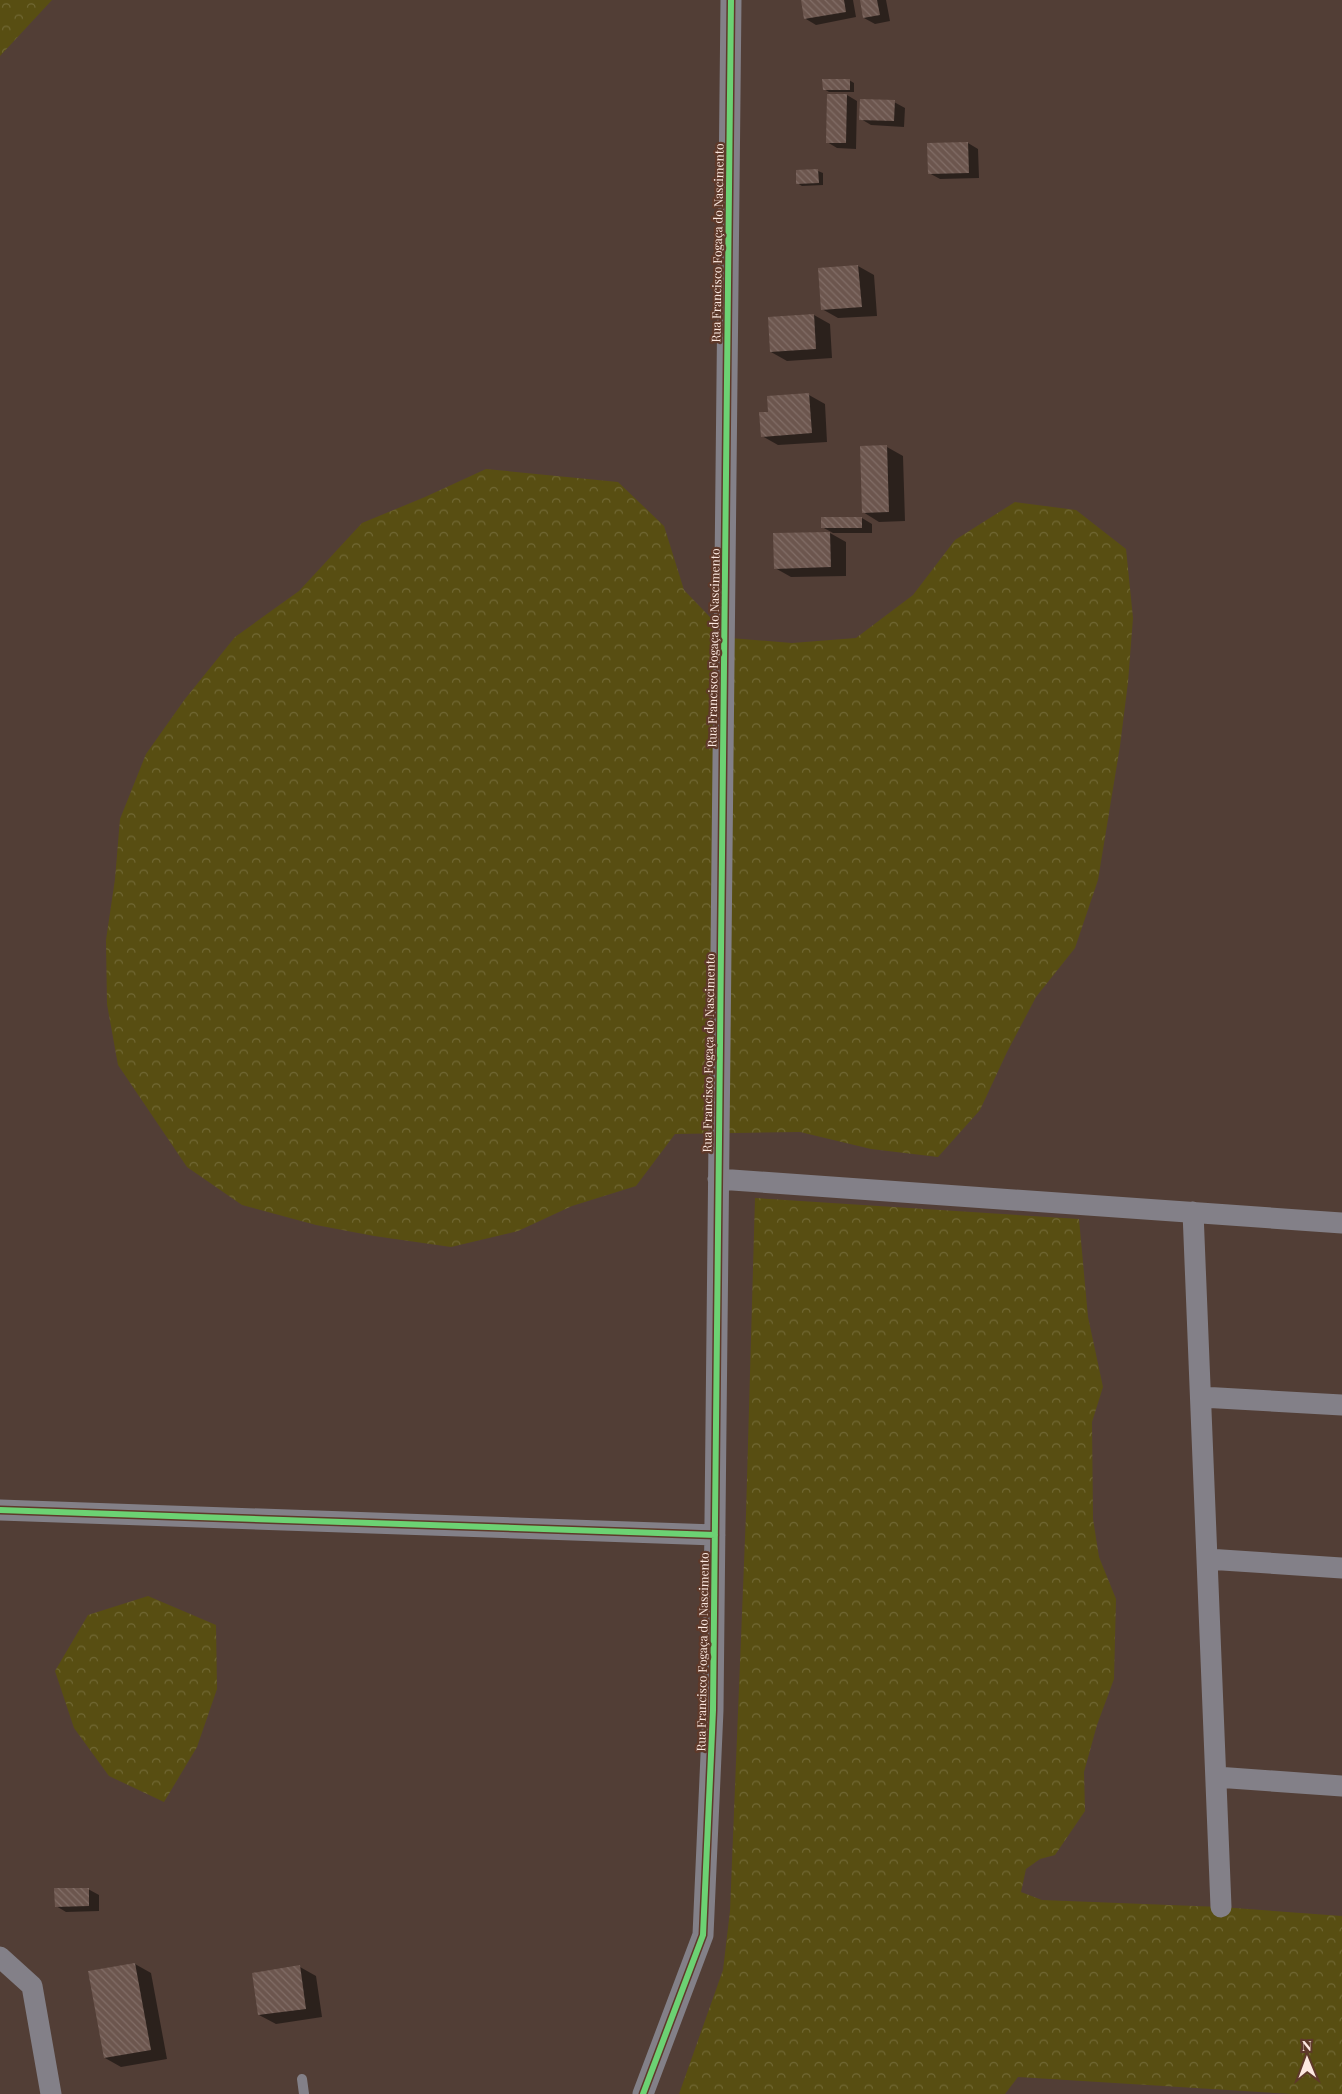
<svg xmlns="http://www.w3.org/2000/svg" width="1342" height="2094" font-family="'Playfair Display',serif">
	<defs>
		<pattern id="forest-crowns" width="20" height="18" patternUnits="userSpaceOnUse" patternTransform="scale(1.25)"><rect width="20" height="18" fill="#584e12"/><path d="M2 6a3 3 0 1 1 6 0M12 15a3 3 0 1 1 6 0" fill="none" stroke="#716834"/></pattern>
		<pattern id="building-back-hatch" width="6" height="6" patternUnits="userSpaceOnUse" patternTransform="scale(1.25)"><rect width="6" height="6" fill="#6c564e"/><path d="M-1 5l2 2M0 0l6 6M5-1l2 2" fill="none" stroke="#826e67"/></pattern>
	</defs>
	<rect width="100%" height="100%" fill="#523e36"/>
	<path fill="url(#forest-crowns)" d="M0 0H52L0 56Z
		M486 469 618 482 664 526 684 590 730 638 792 643 856 638 913 595 955 540 1015 502 1076 510 1126 549 1133 618 1128 682 1120 746 1098 880 1075 948 1036 997 1007 1052 980 1110 938 1157 871 1149 800 1132 675 1134 636 1186 572 1206 518 1231 451 1247 374 1236 316 1225 242 1205 187 1167 118 1065 107 1004 106 940 115 879 120 819 146 754 185 699 235 637 299 591 362 523 425 497Z
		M755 1198 1079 1219 1088 1317 1103 1387 1092 1422 1093 1519 1099 1557 1116 1599 1114 1679 1097 1725 1084 1772 1085 1811 1055 1855 1040 1859 1026 1869 1021 1892 1042 1900 1221 1907 1342 1916V2094H1292L1018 2077 1005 2094H679L723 1970 730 1911 746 1514Z
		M148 1596 216 1625 217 1689 197 1747 164 1802 109 1776 74 1728 55 1671 88 1615Z"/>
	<path fill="#0007" d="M802 0H853L856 17 816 25 806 19Z
		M861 0H886L890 21 875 24 864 18Z
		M849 80 854 83V92H829L824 89Z
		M847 95 857 101 856 149 837 148 827 142Z
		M894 102 905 108 904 127 871 125 861 119Z
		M968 143 978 149 979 178 940 179 929 173Z
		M818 171 823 173V185L802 186 797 183Z
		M858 266 874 275 877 316 838 318 822 309 819 269Z
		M814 315 830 324 832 358 787 361 771 352Z
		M809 395 825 404 827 442 778 445 762 436 769 413Z
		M887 447 903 456 905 521 879 522 863 512Z
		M862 518 872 524V533H833L822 527Z
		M830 533 846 542V576L791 577 775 568Z
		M88 1889 99 1895V1911L66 1912 56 1906Z
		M135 1964 151 1973 167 2059 121 2067 105 2058Z
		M300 1967 316 1976 322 2017 276 2024 259 2015Z"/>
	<path fill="url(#building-back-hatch)" d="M801 0H844L846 12 804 19Z
		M860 0H877L880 15 863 18Z
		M822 79H850V90H823Z
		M827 94H847L846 143H826Z
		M860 99 895 100 894 121 859 120Z
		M968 142 969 173 928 174 927 143Z
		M818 169 819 183 796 184V170Z
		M858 265 862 307 821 310 818 268Z
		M814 314 816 349 770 352 768 317Z
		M809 393 812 433 761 437 759 412H768L767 396Z
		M887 445 889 512 862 513 860 446Z
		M821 517H862V528H821Z
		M830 532 831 567 774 569 773 533Z
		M54 1888H89V1906L55 1907Z
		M135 1963 151 2050 104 2058 88 1971Z
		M300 1965 306 2009 258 2015 252 1973Z"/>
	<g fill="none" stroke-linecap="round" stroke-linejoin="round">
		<path stroke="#838088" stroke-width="10" d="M302 2079 304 2094"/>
		<path stroke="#838088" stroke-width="21" d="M718 1179 1342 1223
			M1193 1212 1221 1907
			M1201 1397 1342 1405
			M0 1510 715 1535
			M1207 1559 1342 1568
			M1216 1777 1342 1786
			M0 1957 32 1986 51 2094
			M643 2094 703 1935 713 1710 731 0"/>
		<defs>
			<path id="cycleway" d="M0 1510 715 1535
				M643 2094 703 1935 713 1710 731 0"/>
		</defs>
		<use href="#cycleway" stroke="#5e392a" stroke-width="9"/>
		<use href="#cycleway" stroke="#6cd273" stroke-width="6"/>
	</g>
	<g text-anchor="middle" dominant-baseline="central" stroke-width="4.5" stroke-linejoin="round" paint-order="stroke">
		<g font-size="12" fill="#fce8e0" stroke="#5e392a">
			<text transform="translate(717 243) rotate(-89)">Rua Francisco Fogaça do Nascimento</text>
			<text transform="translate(713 648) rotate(-89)">Rua Francisco Fogaça do Nascimento</text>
			<text transform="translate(708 1053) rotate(-89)">Rua Francisco Fogaça do Nascimento</text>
			<text transform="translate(702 1652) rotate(-89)">Rua Francisco Fogaça do Nascimento</text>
		</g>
	</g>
	<g transform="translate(1307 2059) rotate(359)" stroke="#5e392a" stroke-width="4" paint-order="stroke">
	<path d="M0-4L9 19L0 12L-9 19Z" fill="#fce8e0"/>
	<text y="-8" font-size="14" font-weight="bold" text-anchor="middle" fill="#fce8e0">N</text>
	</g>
</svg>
